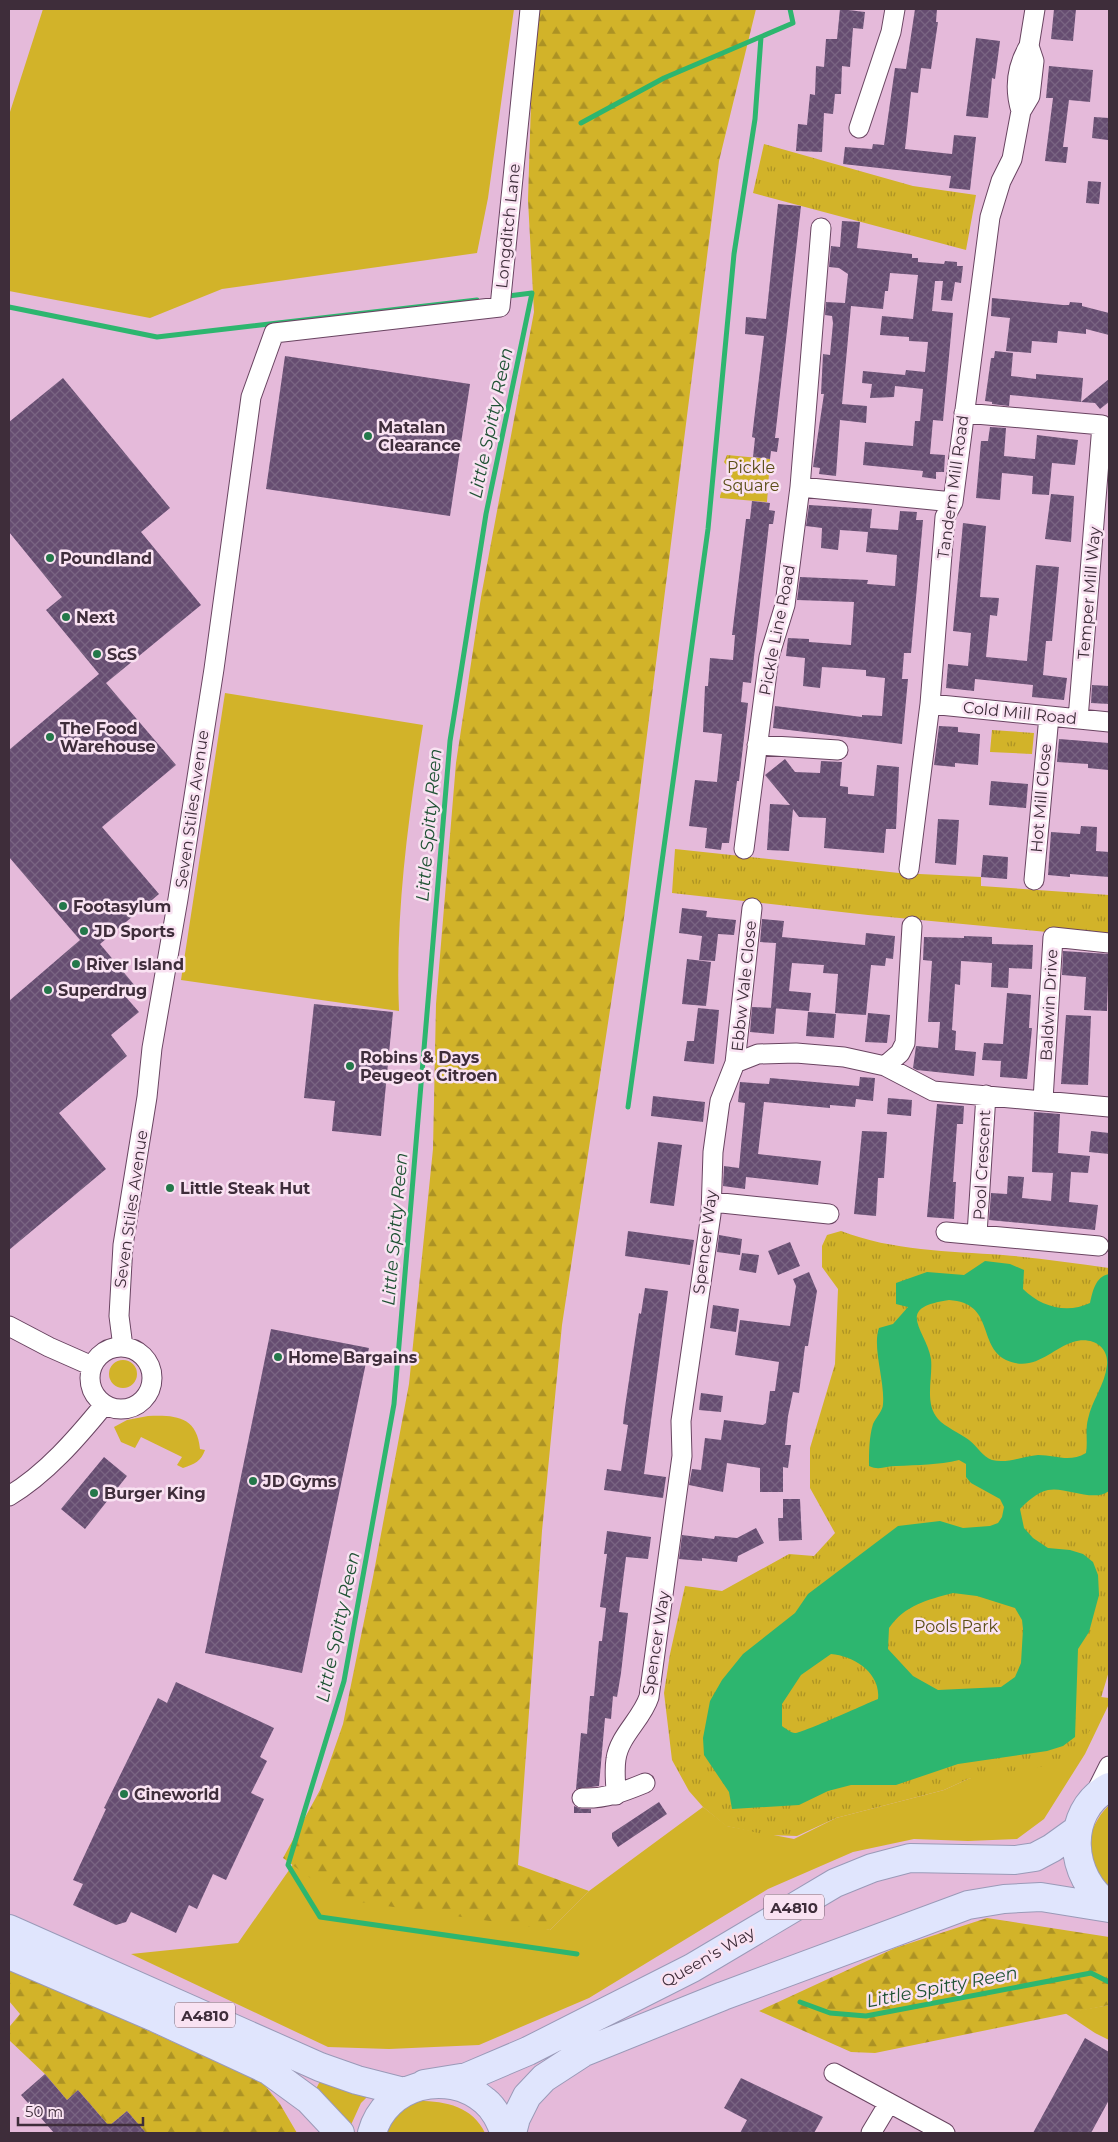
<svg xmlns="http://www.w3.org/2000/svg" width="1118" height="2142" font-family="Montserrat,sans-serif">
	<defs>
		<pattern id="forest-firs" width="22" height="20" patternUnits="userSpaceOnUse" patternTransform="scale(1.25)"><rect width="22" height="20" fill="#d2b329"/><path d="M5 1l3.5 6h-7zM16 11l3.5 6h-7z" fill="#ac9224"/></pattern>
		<pattern id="park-tufts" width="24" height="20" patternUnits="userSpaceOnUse" patternTransform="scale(1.25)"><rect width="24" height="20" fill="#d2b329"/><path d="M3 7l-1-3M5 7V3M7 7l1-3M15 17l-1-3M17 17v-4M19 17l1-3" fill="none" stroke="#ac9224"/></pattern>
		<pattern id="building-cross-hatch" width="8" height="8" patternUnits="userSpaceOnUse" patternTransform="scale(1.25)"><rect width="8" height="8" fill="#664d71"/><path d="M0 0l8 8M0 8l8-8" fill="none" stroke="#796482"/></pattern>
	</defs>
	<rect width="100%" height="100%" fill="#e5bada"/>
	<path fill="#d2b329" d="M43 9H514L488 198 477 253 222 289 150 318 9 291V115Z
		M225 693 423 725C408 820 395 915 399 1011L181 980Z
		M109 1374a14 14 0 1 1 28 0a14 14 0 1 1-28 0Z
		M148 1416C175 1415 197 1416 200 1449L205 1450C201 1461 195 1464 183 1468L177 1465 182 1457 141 1437 135 1448 121 1442 114 1427 127 1420Z
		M1101 1697 1109 1698V1704L1085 1754 1044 1819 1017 1839 968 1841 914 1839 853 1852 768 1889 589 1998 479 2045 389 2049 328 2047 131 1954 238 1943 294 1863 550 1930 589 1891 703 1807 727 1826 794 1839 836 1818 944 1790 968 1779 1076 1746Z
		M1109 1805V1888C1104 1882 1098 1876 1094 1870 1081 1848 1093 1821 1109 1805Z
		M1109 2005V2040L1095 2033 1065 2013Z
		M321 2079 367 2097 361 2103 350 2127 314 2093Z
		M419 2101C446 2101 473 2107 485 2133H381L407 2104Z"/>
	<path fill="url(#forest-firs)" d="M538 9H756L719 161 624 918 562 1325 542 1531 518 1865 589 1891 550 1930 339 1899 283 1858 320 1790 343 1724 373 1577 409 1384 433 1149 436 1004 456 763 481 597 534 312 528 200 532 70Z
		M987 1918 1109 1937V2005L875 2053 851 2052 759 2011 895 1948Z
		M9 1967 263 2083 280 2104 297 2133H146L127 2111 109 2126 78 2090 67 2100 45 2074 9 2040 10 2026 20 2014 9 2001Z"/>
	<path fill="url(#park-tufts)" d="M764 144 913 186 976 195 966 250 753 193Z
		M727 455 770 459 767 502 720 498C721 482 742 484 724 462Z
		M992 730 1034 733 1032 754 990 752Z
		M675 849 899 873 981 877V886L1109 895V938L868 915 672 893Z
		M841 1231C893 1251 948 1251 1003 1255 1039 1258 1074 1263 1109 1268V1671L1093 1725 1075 1755 1056 1764 968 1779 944 1790 836 1818 797 1836 768 1835 726 1826 703 1807 689 1791 672 1760 664 1693 670 1654 685 1586 722 1591 789 1554 814 1556 835 1533 810 1488V1448L835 1364 838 1289 822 1267V1246L827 1235Z"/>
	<path fill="#2db66f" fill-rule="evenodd" d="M985 1261 1010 1264 1024 1270 1023 1289C1041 1307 1067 1314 1090 1303 1093 1291 1095 1277 1109 1274V1491C1093 1503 1065 1486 1048 1490 1036 1493 1028 1501 1020 1509L1024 1528 1033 1538 1048 1548 1070 1550 1083 1554 1093 1562 1098 1575 1099 1595 1089 1632 1078 1649 1075 1737 1063 1746 1047 1751 958 1764 896 1785H851L828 1791 799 1805 732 1809 729 1792 704 1755 703 1738 710 1701 722 1680 743 1654 795 1613 808 1594 898 1526 940 1521 963 1528 990 1526 998 1523 1002 1517 1004 1507 1000 1499 971 1483 966 1477V1464L959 1460C938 1465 918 1465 896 1466 886 1466 879 1471 869 1466 869 1453 869 1437 873 1424 876 1417 883 1411 883 1404 885 1381 872 1347 879 1328L893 1324 908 1307 896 1304V1283L927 1272 964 1275ZM949 1300C995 1303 977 1345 1006 1360 1034 1373 1051 1349 1073 1342 1091 1336 1109 1346 1107 1365 1105 1385 1092 1400 1088 1419 1085 1430 1088 1442 1086 1453 1069 1463 1056 1455 1038 1455 1023 1456 1007 1464 992 1460 983 1457 977 1446 969 1440 960 1433 945 1427 938 1419 924 1403 933 1378 931 1359 926 1329 893 1308 949 1300ZM953 1593 977 1596 1015 1608 1022 1620 1023 1629 1021 1663 1015 1677 1001 1687 938 1690 913 1676 888 1649 889 1628C905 1605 927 1600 953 1593ZM831 1654C854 1656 881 1673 878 1699 868 1703 800 1734 795 1733 791 1733 785 1728 782 1726V1704L801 1675Z"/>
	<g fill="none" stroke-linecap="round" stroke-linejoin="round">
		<path stroke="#2db66f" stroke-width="5" d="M581 123 664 78 793 23 790 9
			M508 296 532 293 486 514 450 741 394 1404 344 1681 288 1865 320 1917 577 1954
			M9 307 157 337 477 300
			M628 1107 708 529 734 254 755 119 761 37
			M800 2002 830 2013 866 2016 1091 1973 1109 1982"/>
	</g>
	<path fill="url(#building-cross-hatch)" d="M840 9 865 12 863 29 853 28 850 67 842 66 841 94H835L833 114 824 113 822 152 796 151 798 124 807 125 810 94 815 95 816 66 824 67 826 39H837Z
		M915 9H937L936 22H938L931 69 921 68 918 93 911 92 905 149 952 154 954 135 976 137 970 190 949 188 951 176 843 164 845 147 872 149 873 144 884 145 895 68 906 69Z
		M1054 9H1076L1073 41 1051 39Z
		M976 38 1000 41 995 79 992 78 988 118 966 116Z
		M1049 66 1093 70 1090 102 1069 100 1063 147H1068L1066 163 1045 161 1053 98H1046Z
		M1094 117 1109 118 1108 140 1092 138Z
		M1088 181 1101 182 1099 204 1086 203Z
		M778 204 801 206 775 438H779L777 452 771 451 770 459 753 457 755 438 752 437 764 336 745 334 746 317 766 319Z
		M842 221 860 222 857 248 912 254V258H918V262L944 264 945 261 957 262V266H963L961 283 955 282 952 301 941 300 943 281H935L932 311 953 313 943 421 933 420 930 454 945 455 944 472H936V479L922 477 923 471 863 465 865 442 913 446 915 421H920L923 389 895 386 894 397 870 398 872 384 862 383 863 371 905 375 906 370 925 372 928 342 909 341V337L880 335 882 316 913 319 918 275 890 273 888 291H885L883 309 851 306 842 404 867 406 866 423 840 420 836 476 819 474 820 468 813 467 824 394H821L823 354 830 355 833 323 832 316 825 315 826 302 845 303 848 274 839 268 829 267 831 246 840 247Z
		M992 298 1063 305H1069L1070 302 1082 303V306L1109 313V335L1086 329V334L1058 331 1057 343 1032 341 1031 353 1006 351 1010 318 991 316Z
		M995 351 1013 353 1011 376 1036 379V374L1083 378 1081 402 1010 395 1009 406 992 404V402L985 401 991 358H994Z
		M285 356 470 384 450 516 266 489Z
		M63 378 170 508 141 532 201 605 106 683 176 765 102 827 159 894 100 944 136 987 125 996 139 1012 111 1035 127 1056 59 1113 106 1169 9 1250V1001L80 940 9 857V750L99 674 104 680 46 610 62 597 9 532V422Z
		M1109 379V402L1100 409 1095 403 1081 402Z
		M990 427 1006 428 1004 456 1035 459 1037 435 1078 440 1075 465 1052 463 1049 495 1032 494 1033 476 1002 473 1000 500 976 498 981 441H988Z
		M1051 494 1074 496 1071 542 1045 539Z
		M752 501 770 503 769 510 775 511 773 524H769L751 683 743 682 741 702 748 703 739 781H737L729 843H722L721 850 705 848 707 828 689 826 695 780 717 782 722 734 703 732 705 686H708L710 658 733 660 735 635H732L746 519H750Z
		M809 505 872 509 870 528 898 530 900 511 917 512 916 520H923L911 653H904L902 679H908L902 744 773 728 775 706 862 717V715L882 716 885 678 866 676V670L822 667 820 688 803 686 805 658 786 656 788 638 809 639V642L851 645 854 602 797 600 800 577 868 580 867 584 895 586 897 555 866 552 868 532 840 530 838 550 821 548 822 528 806 526Z
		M963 523 986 526 980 597 999 598 997 616 990 615 986 657 1027 661 1036 565 1059 567 1052 641H1046L1043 675 1067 678 1064 700 1032 697 1033 685 975 679 974 691 946 688 948 664 968 666 971 633 953 631Z
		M1092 685 1109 686V704L1091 703Z
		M939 726 958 727V732L980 734 978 765 955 763V767L934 765Z
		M1059 739 1109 743V770L1088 768V764L1057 762Z
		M785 759 795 772 820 773 821 761 842 762 840 786 848 787V794L874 796 877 765 899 767 896 829H886L884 853 824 848 826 818 799 817 793 809 789 851 767 850 770 804 790 805 765 775Z
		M991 781 1028 784 1026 808 989 805Z
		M938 819 959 820 956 865 935 863Z
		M1081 826 1097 827 1096 851 1109 852V877L1070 874V877L1048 875 1051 832 1080 834Z
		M983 855 1008 857 1007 879 981 877Z
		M682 908 707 911 706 917 736 920 734 935 718 934 715 961 699 960 702 936 679 933Z
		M762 919 784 921 782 937 865 945 866 933 895 936 893 959 886 958 885 966 871 965 866 1015 835 1013 838 974 823 973 824 965 792 963 789 991 811 993 809 1011 771 1008 776 943 760 942Z
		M964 936 992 937V944L1033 945 1032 969 1009 968 1008 988 991 987 992 963 961 961 960 985 955 984 952 1030 956 1031 955 1050 976 1052 974 1076 917 1070 913 1068 916 1046 938 1048 940 1022H928L932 961 923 960 924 937 964 938Z
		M1063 951 1109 954 1107 1011 1084 1010 1086 977 1062 975Z
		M687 959 711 962 706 1006 682 1004Z
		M1007 993 1031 995 1029 1028H1032L1027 1079 1000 1077 1001 1061 982 1060 984 1043 1003 1044Z
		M314 1004 393 1012 381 1136 332 1131 335 1101 304 1098Z
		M752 1007 776 1008 774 1034 750 1032Z
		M698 1008 719 1010 714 1064 684 1061 687 1041H694Z
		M808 1012 836 1014 834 1038 806 1036Z
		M868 1013 890 1015 887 1043 865 1042Z
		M1066 1015 1091 1016 1088 1085 1061 1084Z
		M860 1077 875 1078 873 1101 856 1099 855 1107 830 1105V1108L764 1102 758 1154 821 1161 818 1185 746 1177 745 1189 723 1186 724 1166 739 1168 745 1103 738 1102 740 1082 769 1084 770 1078 859 1086Z
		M653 1096 705 1102 703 1122 651 1116Z
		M888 1098 912 1100 911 1116 887 1114Z
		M937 1104 964 1106 963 1124H957L953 1182H956L954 1219 927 1217Z
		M1034 1112 1060 1114 1058 1153 1090 1156 1088 1173 1071 1172 1069 1202 1098 1205 1095 1230 989 1220 991 1193 1007 1194 1008 1176 1024 1177 1022 1198 1051 1201 1053 1173 1032 1172Z
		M862 1131 887 1132 884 1178H878L876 1216 854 1214Z
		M1091 1131 1109 1133V1154L1089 1152Z
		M658 1142 682 1145 674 1206 650 1203Z
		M628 1231 694 1240 690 1265 625 1256Z
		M719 1235 742 1239 740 1255 717 1252Z
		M790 1242 800 1266 778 1275 768 1251Z
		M742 1253 759 1255 756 1273 739 1270Z
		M809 1272 817 1291 808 1346H805L799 1393 793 1392 788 1416 785 1445H791L788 1468 783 1467V1492H760V1468L727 1463 723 1492 689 1485 692 1469 701 1470 705 1438 721 1440 724 1420 763 1425 766 1423 770 1391H775L779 1362 735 1355 740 1320 790 1326 796 1286 793 1279Z
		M645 1288 668 1291 644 1474 666 1477 663 1498 604 1490 607 1469 621 1471 628 1425 623 1424 625 1407 639 1313 641 1314Z
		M713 1305 739 1309 736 1332 710 1328Z
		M271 1329 369 1348 302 1673 205 1653Z
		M701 1393 723 1396 721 1412 699 1410Z
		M104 1457 127 1476 85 1529 61 1509Z
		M783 1499H800L802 1540 779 1541 778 1518H783Z
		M756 1528 764 1543 738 1556 737 1562 702 1558V1561L679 1559 682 1535 714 1539 715 1536 737 1538Z
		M607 1531 651 1537 648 1559 626 1557 619 1612 628 1613 621 1673 617 1697 613 1696 611 1719 605 1718 599 1786 576 1789 581 1733 587 1734 590 1696H594L599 1641H602L606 1608 600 1607 607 1554H604Z
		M176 1682 274 1728 260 1757 267 1761 251 1793 264 1799 226 1880 213 1874 197 1909 189 1905 176 1933 131 1912 126 1922 116 1925 73 1905 83 1884 73 1880 106 1809 104 1808 158 1698 167 1703Z
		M659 1802 667 1814 618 1847 612 1838V1833Z
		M574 1806 582 1809H591V1813H574Z
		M1085 2038 1109 2052V2100L1091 2133H1033Z
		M45 2074 67 2100 78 2090 109 2126 127 2111 146 2133H54L21 2095Z
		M741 2078 823 2117 814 2133H740L747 2120 724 2108Z"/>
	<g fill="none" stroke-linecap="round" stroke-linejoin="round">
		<defs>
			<path id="minor" d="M1029 46 1035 9
				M859 128 891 32 895 9
				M964 413 1102 425 1078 719
				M800 487 953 502
				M930 704 1109 722
				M757 745 838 750
				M744 849 769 657 785 605 800 487 821 228
				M909 869 930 704 945 517 953 502 990 217 1001 181 1012 159 1021 111 1030 96 1034 61 1029 46C1017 66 1014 88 1021 111
				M1034 880 1049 716
				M735 1063 752 908
				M885 1066 900 1053 905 1043 912 926
				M1043 1100 1053 937 1109 943
				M712 1202 829 1214
				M946 1232 1099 1246
				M977 1234 986 1095
				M9 1326 49 1347 92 1366
				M90 1378a31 31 0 1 1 62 0a31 31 0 1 1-62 0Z
				M123 1347 119 1316 123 1245 147 1097 152 1048 178 899 214 669 251 397 274 333 500 307 530 9
				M9 1496C46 1474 77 1438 104 1405
				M616 1795C616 1784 614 1771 616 1759 619 1736 642 1719 649 1697L682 1456 681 1421 711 1214 713 1152 720 1101 735 1063 758 1054 796 1053 844 1057 885 1066 933 1091 1109 1107
				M582 1798C606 1799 623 1792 645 1783
				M1093 1798 1109 1766
				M834 2073 945 2133
				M871 2133 889 2103"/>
			<path id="primary" d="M1109 1787C1063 1812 1069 1878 1109 1905
				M9 1929 320 2067 357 2080 404 2092
				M9 1955 156 2018 268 2070 309 2100 340 2133
				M424 2084 467 2077 528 2051 692 1968 835 1883 872 1868 910 1858 1015 1860 1035 1857 1052 1848 1077 1830
				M372 2133C385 2085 447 2068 485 2101 495 2109 500 2121 505 2133
				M512 2133 516 2118 527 2096 544 2078 584 2052 723 1996 968 1905 1004 1899 1041 1897 1109 1908"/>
		</defs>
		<use href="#minor" stroke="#694461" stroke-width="21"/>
		<use href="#primary" stroke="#9a9ab8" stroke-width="30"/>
		<use href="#minor" stroke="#fff" stroke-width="19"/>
		<use href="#primary" stroke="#e0e5fd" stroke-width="28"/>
	</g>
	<g fill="#24784a" stroke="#f9e2f2" stroke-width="2">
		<circle cx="368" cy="436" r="5"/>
		<circle cx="50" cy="558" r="5"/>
		<circle cx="66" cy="617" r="5"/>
		<circle cx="97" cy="654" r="5"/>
		<circle cx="50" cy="737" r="5"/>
		<circle cx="63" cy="906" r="5"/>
		<circle cx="84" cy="931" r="5"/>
		<circle cx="76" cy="964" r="5"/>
		<circle cx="48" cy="990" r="5"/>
		<circle cx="350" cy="1066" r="5"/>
		<circle cx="170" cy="1188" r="5"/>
		<circle cx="278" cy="1357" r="5"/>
		<circle cx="253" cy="1481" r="5"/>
		<circle cx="94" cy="1493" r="5"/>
		<circle cx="124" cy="1794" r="5"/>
	</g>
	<g text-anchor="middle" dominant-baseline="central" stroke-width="5" stroke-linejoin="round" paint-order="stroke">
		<g fill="#f9e2f2" stroke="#766371" stroke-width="1">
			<rect x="764" y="1894.5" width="60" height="25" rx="4"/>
			<rect x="175" y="2002.5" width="60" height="25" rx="4"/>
		</g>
		<g font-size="15" font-weight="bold" fill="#3e2d3a">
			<text x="794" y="1907">A4810</text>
			<text x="205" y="2015">A4810</text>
		</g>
		<g font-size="16" fill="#3e2d3a" stroke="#f9e2f2">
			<text transform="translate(508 226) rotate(-84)">Longditch Lane</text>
			<text transform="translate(953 487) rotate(-82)">Tandem Mill Road</text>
			<text transform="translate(1089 593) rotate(-85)">Temper Mill Way</text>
			<text transform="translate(777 630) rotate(-79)">Pickle Line Road</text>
			<text transform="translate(1020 713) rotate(6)">Cold Mill Road</text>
			<text transform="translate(1041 798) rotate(-85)">Hot Mill Close</text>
			<text transform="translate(192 809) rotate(-82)">Seven Stiles Avenue</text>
			<text transform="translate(744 986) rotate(-84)">Ebbw Vale Close</text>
			<text transform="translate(1049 1005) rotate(-87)">Baldwin Drive</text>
			<text transform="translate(982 1165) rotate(-87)">Pool Crescent</text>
			<text transform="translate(131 1209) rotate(-82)">Seven Stiles Avenue</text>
			<text transform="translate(705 1242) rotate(-83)">Spencer Way</text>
			<text transform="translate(656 1643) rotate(-81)">Spencer Way</text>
			<text transform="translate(708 1957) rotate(-30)">Queen's Way</text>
		</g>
		<g font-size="16" font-weight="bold" fill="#3e2d3a" stroke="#f9e2f2" text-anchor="start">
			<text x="378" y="427">Matalan<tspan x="378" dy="18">Clearance</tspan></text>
			<text x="60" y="558">Poundland</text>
			<text x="76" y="617">Next</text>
			<text x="107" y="654">ScS</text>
			<text x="60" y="728">The Food<tspan x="60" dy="18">Warehouse</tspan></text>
			<text x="73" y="906">Footasylum</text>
			<text x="94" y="931">JD Sports</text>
			<text x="86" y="964">River Island</text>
			<text x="58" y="990">Superdrug</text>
			<text x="360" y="1057">Robins &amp; Days<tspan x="360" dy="18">Peugeot Citroen</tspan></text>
			<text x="180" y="1188">Little Steak Hut</text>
			<text x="288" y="1357">Home Bargains</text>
			<text x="263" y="1481">JD Gyms</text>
			<text x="104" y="1493">Burger King</text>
			<text x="134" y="1794">Cineworld</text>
		</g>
		<g font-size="16" fill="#5a4d17" stroke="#f9e2f2">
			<text x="751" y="467">Pickle<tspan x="751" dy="18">Square</tspan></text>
			<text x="956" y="1626">Pools Park</text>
		</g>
		<g font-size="18" font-style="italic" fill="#1f5234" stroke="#f9e2f2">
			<text transform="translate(491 423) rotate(-78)">Little Spitty Reen</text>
			<text transform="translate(429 825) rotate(-85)">Little Spitty Reen</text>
			<text transform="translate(395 1229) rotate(-85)">Little Spitty Reen</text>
			<text transform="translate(338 1627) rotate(-78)">Little Spitty Reen</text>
			<text transform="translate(942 1987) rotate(-11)">Little Spitty Reen</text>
		</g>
	</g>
	<rect width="1118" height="2142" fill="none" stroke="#3e2d3a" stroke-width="20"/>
	<path d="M18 2117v8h125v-8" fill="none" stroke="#3e2d3a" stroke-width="2.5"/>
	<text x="25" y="2117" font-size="15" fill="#3e2d3a" stroke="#f9e2f2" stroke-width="4" paint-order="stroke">50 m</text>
</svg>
